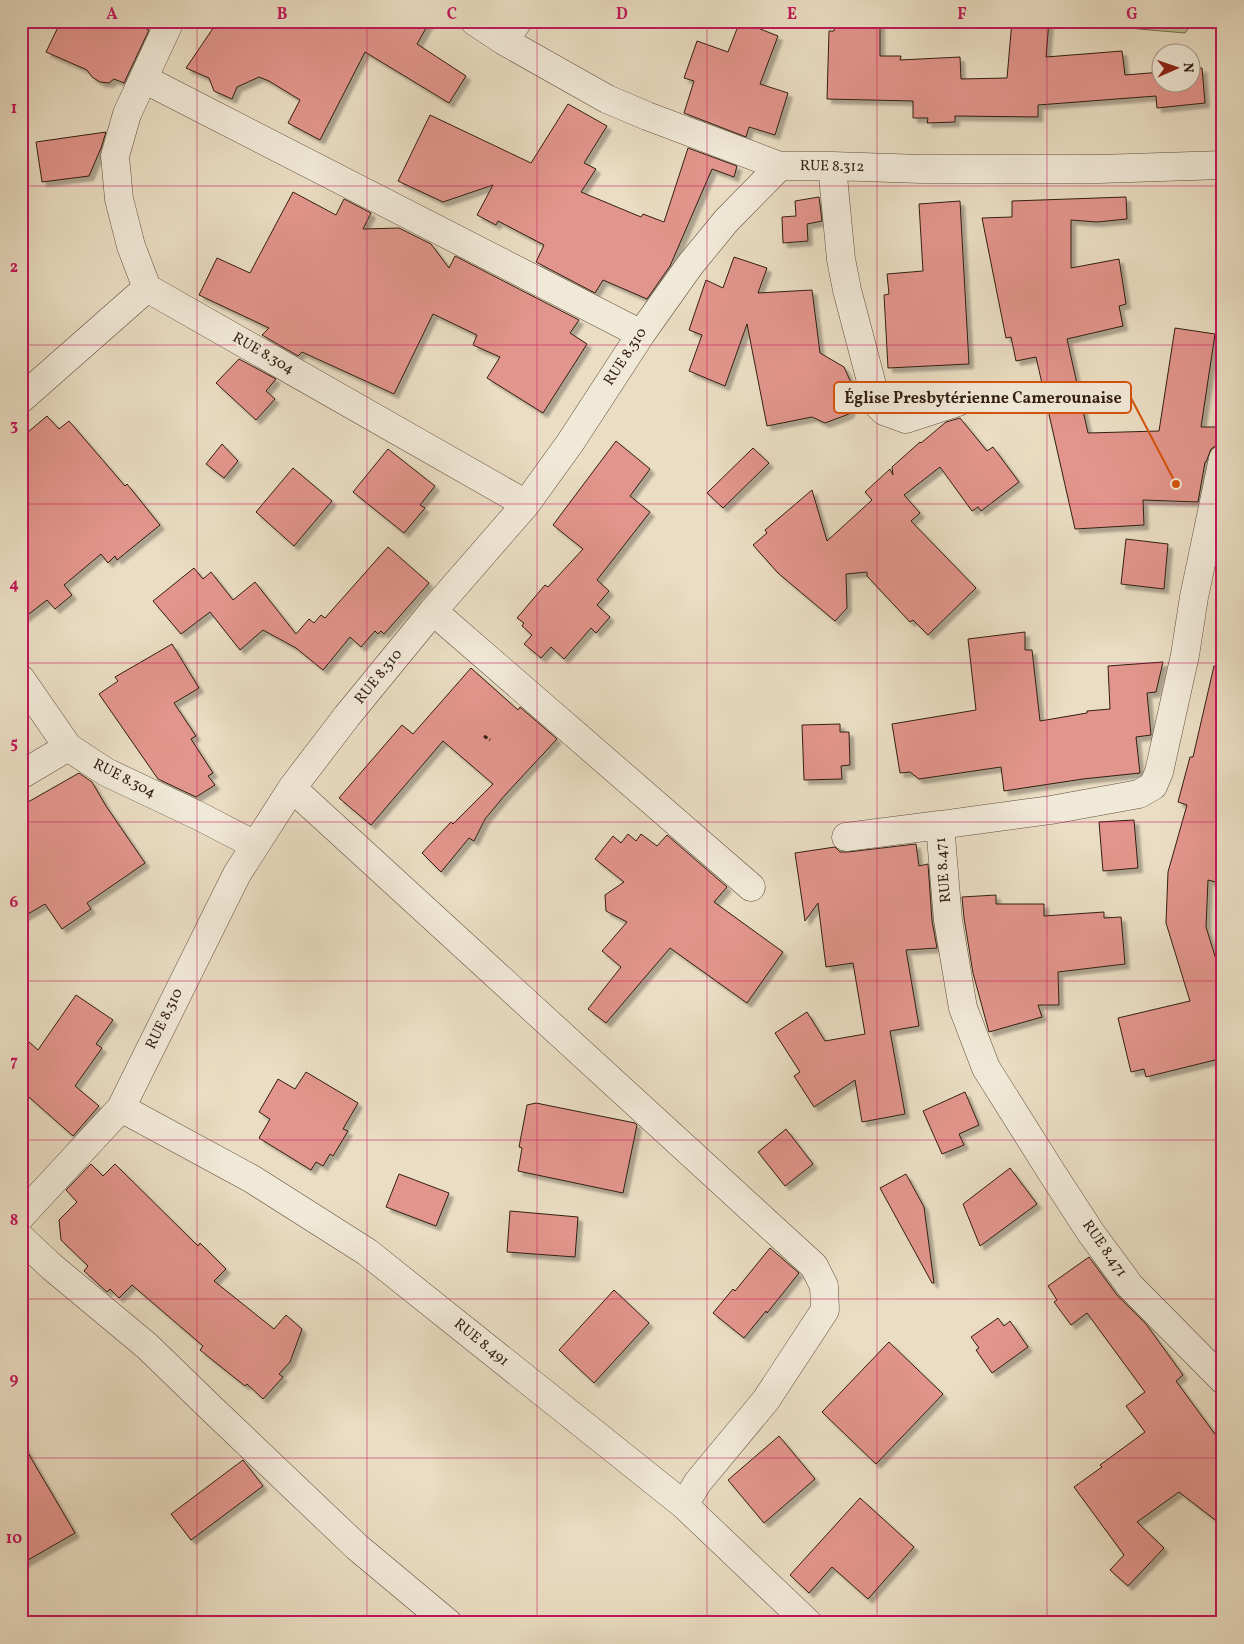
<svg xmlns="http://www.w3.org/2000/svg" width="1244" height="1644" font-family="Vollkorn,serif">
	<defs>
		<filter id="shadow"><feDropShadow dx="4.5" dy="4.5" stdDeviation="1" flood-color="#0004"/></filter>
	</defs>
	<rect width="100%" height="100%" fill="#eaddc3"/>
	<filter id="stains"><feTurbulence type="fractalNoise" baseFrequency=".004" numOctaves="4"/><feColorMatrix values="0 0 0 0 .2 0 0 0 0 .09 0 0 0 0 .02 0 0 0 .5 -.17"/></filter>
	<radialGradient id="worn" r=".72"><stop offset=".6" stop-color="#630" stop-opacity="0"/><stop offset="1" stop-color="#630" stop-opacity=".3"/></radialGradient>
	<path fill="#bac092" stroke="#766f52" d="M1111 21H1194L1185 33 1116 27Z"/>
	<path fill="#e2958c" stroke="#321e11" filter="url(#shadow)" d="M61 21H130L149 30 124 83 114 79 109 83 100 82 92 77 87 70 46 52Z
		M218 21H430L417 44 466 76 449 103 365 52 320 140 288 123 300 100 269 81 259 77 237 87 232 99 214 91 209 78 186 68Z
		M740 21 778 36 760 84 788 93 775 135 749 127 746 137 684 113 694 81 684 78 697 41 728 52Z
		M835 21H880V56H901L900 60 960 57 961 79 1007 78 1012 21H1049L1046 57 1122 51 1125 75 1162 72V82H1192V69L1202 68 1205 103 1157 108 1156 96 1038 105V117L955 116V122L927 123 928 118H913V101L827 99 829 31H834Z
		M568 104 607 126 584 163 596 169 581 192 641 217 643 214 664 222 688 148 737 166 734 177 712 169 670 266 647 299 603 280 595 293 536 262 544 245 498 221 496 225 477 215 493 185 443 202 398 181 430 115 531 163Z
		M106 132 101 148 89 176 42 182 36 142Z
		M293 192 336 215 344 199 371 213 363 229 399 228 431 244 449 268 455 256 579 320 570 333 587 344 543 413 487 378 500 357 473 345 477 335 433 314 394 394 302 352 298 356 262 335 269 328 199 295 217 258 250 273Z
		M819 197 822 221 807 224 808 241 783 243 782 217 796 216 795 201Z
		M1126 197 1127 219 1097 222 1071 220V268L1119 259 1126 304 1119 306 1123 326 1067 339 1088 433 1159 431 1175 328 1215 334 1201 427H1216L1217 445 1211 449 1206 462H1205L1198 502 1143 500 1144 525 1075 529 1036 357 1016 361 1011 337 1006 338 982 218 1012 217V201Z
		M960 201 969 364 888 368 884 295 889 294 887 274 923 271 919 204Z
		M734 257 767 268 758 293 812 290 820 353 844 367 856 394 849 414 825 423 812 417 767 426 747 324 725 386 689 371 702 335 689 330 706 280 723 288Z
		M239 359 276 379 266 391 275 399 256 420 216 383Z
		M47 416 59 429 69 421 125 486 127 484 160 525 117 560 115 556 108 563 101 554 64 585 72 595 55 609 47 600 21 620V438Z
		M960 418 987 451 993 447 1019 482 981 511 978 507 972 511 940 467 904 495 920 513 911 521 976 588 928 635 913 620 910 622 867 576V572L846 574 847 608 835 621 778 573 753 545 767 533 765 530 812 490 827 541 872 500 865 492 890 469 893 475 892 467 920 442 921 443 946 422Z
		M616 441 650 469 630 496 650 512 597 580 609 591 597 605 610 617 596 633 591 628 564 659 551 647 541 658 524 644 532 635 522 626 524 623 517 618 545 585 548 587 583 549 553 525Z
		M222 444 238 461 224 478 206 464Z
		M753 448 769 463 723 508 707 493Z
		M388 449 435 486 420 505 425 508 404 533 353 492Z
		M293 468 332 501 294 546 256 512Z
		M1126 539 1168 544 1164 589 1121 584Z
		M388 547 429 583 384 634 381 631 378 634 375 631 361 647 350 637 323 670 296 648 263 630 240 650 210 612 181 634 153 601 194 568 203 579 211 572 233 600 255 582 296 634 309 619 314 623 321 615 325 618Z
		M1025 632V650H1032L1040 721 1087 713V711L1110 709 1108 666 1163 662 1156 692 1147 693 1151 735 1136 737 1140 773 1083 779 1004 791 1001 767 919 779 910 772 900 773 892 724 976 710 968 639Z
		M172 644 199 688 174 703 196 736 191 739 213 773 208 776 215 785 196 797 158 779 99 694 118 681 115 677Z
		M1214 666 1223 667V884L1208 880 1206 927 1223 982V1058L1146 1077 1144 1069 1131 1072 1118 1018 1190 1001 1166 923 1168 872 1187 805 1178 802 1190 757H1193Z
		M471 668 518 710 520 707 557 739 505 795 485 819 474 841 469 838 441 872 422 853 451 822 453 824 493 784 443 741 371 825 339 798 402 725 413 734Z
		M840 724V732H849L850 765 841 766 842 779 804 780 802 725Z
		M79 773 92 782 106 806 145 863 87 903 91 909 62 929 45 904 21 918V806Z
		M1134 820 1138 868 1103 871 1099 822Z
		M628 834 636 841 641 834 657 846 667 835 727 887 714 902 783 952 747 1003 670 948 606 1023 588 1009 621 967 602 951 627 922 606 911 605 895 624 882 595 859 613 836 621 843Z
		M916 844 919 866 928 864 932 921 937 948 906 950 919 1026 890 1031 905 1114 862 1122 855 1080 814 1107 794 1076 800 1072 775 1033 807 1012 825 1041 865 1034 853 963 826 967 818 903 805 921 795 853 835 847 840 852H848Z
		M996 895V904H1044V916L1104 912V918L1121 917 1125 964 1058 972 1059 1005H1038L1042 1017 989 1032 973 973 964 918 962 897Z
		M76 995 113 1020 96 1044 102 1048 75 1086 99 1106 73 1136 21 1090V1035L38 1050Z
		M306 1072 358 1103 343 1129 348 1131 333 1156 330 1154 323 1166 316 1162 311 1170 259 1138 270 1119 259 1112 278 1079 295 1089Z
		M965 1092 979 1125 959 1134 964 1145 942 1154 923 1111Z
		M536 1103 635 1123 637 1125 623 1193 518 1171 522 1148 519 1147 527 1105Z
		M786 1129 813 1164 785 1186 758 1152Z
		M91 1164 103 1176 115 1164 198 1246 200 1243 226 1269 214 1281 274 1329 286 1315 302 1329 290 1362 279 1374 283 1377 263 1399 247 1384 245 1386 200 1350 203 1346 132 1285 119 1298 110 1289 107 1292 84 1271 88 1266 61 1240 59 1220 77 1202 66 1190Z
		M1010 1168 1037 1204 980 1246 963 1204Z
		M399 1174 449 1193 436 1226 386 1207Z
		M906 1174 924 1207 934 1283H932L880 1188Z
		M510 1211 578 1217 575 1257 507 1252Z
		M770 1248 799 1273 767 1313 766 1311 744 1338 713 1313 733 1289 735 1291Z
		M1089 1257 1117 1295 1146 1324 1183 1375 1176 1381 1223 1445V1526L1179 1492 1137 1522 1164 1548 1128 1586 1110 1570 1124 1555 1074 1487 1102 1467 1100 1465 1145 1432 1126 1406 1145 1392 1087 1313 1071 1325 1054 1302 1057 1300 1048 1286Z
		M614 1290 649 1323 594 1383 559 1350Z
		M998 1318 1004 1326 1010 1321 1028 1347 992 1373 976 1350 979 1348 971 1337Z
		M889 1342 943 1394 876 1464 822 1412Z
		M779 1436 815 1479 764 1523 728 1480Z
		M21 1441 75 1533 21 1564Z
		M243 1460 263 1486 191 1540 171 1514Z
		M860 1498 914 1547 868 1599 832 1567 809 1593 790 1575Z"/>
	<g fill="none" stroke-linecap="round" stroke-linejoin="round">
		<defs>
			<path id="minor" d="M474 21 504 41 607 99 647 116 780 166H832L922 169H1099L1223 165
				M504 41 518 21
				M144 79 641 334
				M832 166 841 259 847 290 877 404 884 411 906 419 958 402
				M147 288 131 246 119 199 115 156 127 114 170 21
				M21 399 147 288 526 504
				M1223 459 1194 597 1185 655 1159 772 1153 786 1139 794 1051 810 940 825 948 920 963 1008 986 1068 1052 1173 1091 1233 1130 1286 1223 1380
				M433 611 751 887
				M21 679 68 747 106 772 201 817 255 845
				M21 775 68 747
				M292 788 814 1266 824 1286 825 1310 766 1400 698 1482 684 1505
				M846 837 940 825
				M121 1108 252 1179 367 1252 684 1505 808 1623
				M21 1216 121 1108 237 874 292 788 347 716 433 611 526 504 570 443 641 334 690 265 726 221 780 166
				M21 1238 52 1267 147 1346 212 1409 357 1547 448 1623"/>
		</defs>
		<use href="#minor" stroke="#604e3e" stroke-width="29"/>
		<path stroke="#321e11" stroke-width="3" stroke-dasharray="4 2.5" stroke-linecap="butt" d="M484 736 490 740"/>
		<use href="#minor" stroke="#f1e9d8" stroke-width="28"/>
	</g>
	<path fill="none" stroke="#c2185b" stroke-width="1" stroke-opacity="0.55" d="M197 21V1623M367 21V1623M537 21V1623M707 21V1623M877 21V1623M1047 21V1623M21 186H1223M21 345H1223M21 504H1223M21 663H1223M21 822H1223M21 981H1223M21 1140H1223M21 1299H1223M21 1458H1223"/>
	<g text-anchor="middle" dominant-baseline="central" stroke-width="4.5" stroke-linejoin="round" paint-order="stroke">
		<g font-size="15" fill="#321e11" stroke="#f1e9d8">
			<text transform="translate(832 167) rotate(1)">RUE 8.312</text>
			<text transform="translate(263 354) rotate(30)">RUE 8.304</text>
			<text transform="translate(626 357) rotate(-57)">RUE 8.310</text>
			<text transform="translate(379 677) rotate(-51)">RUE 8.310</text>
			<text transform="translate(124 779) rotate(27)">RUE 8.304</text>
			<text transform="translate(944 870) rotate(-95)">RUE 8.471</text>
			<text transform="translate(165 1019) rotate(-64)">RUE 8.310</text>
			<text transform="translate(1104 1249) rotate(55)">RUE 8.471</text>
			<text transform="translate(481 1343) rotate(39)">RUE 8.491</text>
		</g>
	</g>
	<path fill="none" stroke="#d6530c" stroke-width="2" d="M1176 484L1131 398"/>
	<circle fill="#d6530c" stroke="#f1e9d8" stroke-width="2" cx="1176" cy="484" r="5"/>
	<rect fill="#f1e9d8" stroke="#d6530c" stroke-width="2" x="834" y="382" width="297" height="31" rx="5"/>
	<g font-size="16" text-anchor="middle" font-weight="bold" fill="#321e11">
		<text x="983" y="403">Église Presbytérienne Camerounaise</text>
	</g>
	<rect width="1244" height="1644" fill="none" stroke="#eaddc3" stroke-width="55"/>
	<g transform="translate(1176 68) rotate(88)"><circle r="24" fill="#f1e9d8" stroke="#a59888"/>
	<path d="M0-4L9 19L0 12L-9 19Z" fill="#8f2418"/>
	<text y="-8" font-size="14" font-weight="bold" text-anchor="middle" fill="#321e11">N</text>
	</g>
	<rect x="28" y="28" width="1188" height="1588" fill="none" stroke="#c2185b" stroke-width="2"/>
	<g font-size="16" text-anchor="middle" font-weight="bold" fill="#c2185b">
		<text x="112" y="19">A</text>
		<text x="282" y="19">B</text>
		<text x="452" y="19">C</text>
		<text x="622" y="19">D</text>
		<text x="792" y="19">E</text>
		<text x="962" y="19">F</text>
		<text x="1132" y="19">G</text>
		<text x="14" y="113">1</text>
		<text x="14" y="272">2</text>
		<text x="14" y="430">3</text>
		<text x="14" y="589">4</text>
		<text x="14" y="748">5</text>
		<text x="14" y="907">6</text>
		<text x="14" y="1066">7</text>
		<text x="14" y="1225">8</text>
		<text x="14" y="1384">9</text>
		<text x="14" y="1543">10</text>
	</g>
	<rect width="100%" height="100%" filter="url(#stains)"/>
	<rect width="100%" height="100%" fill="url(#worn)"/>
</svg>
